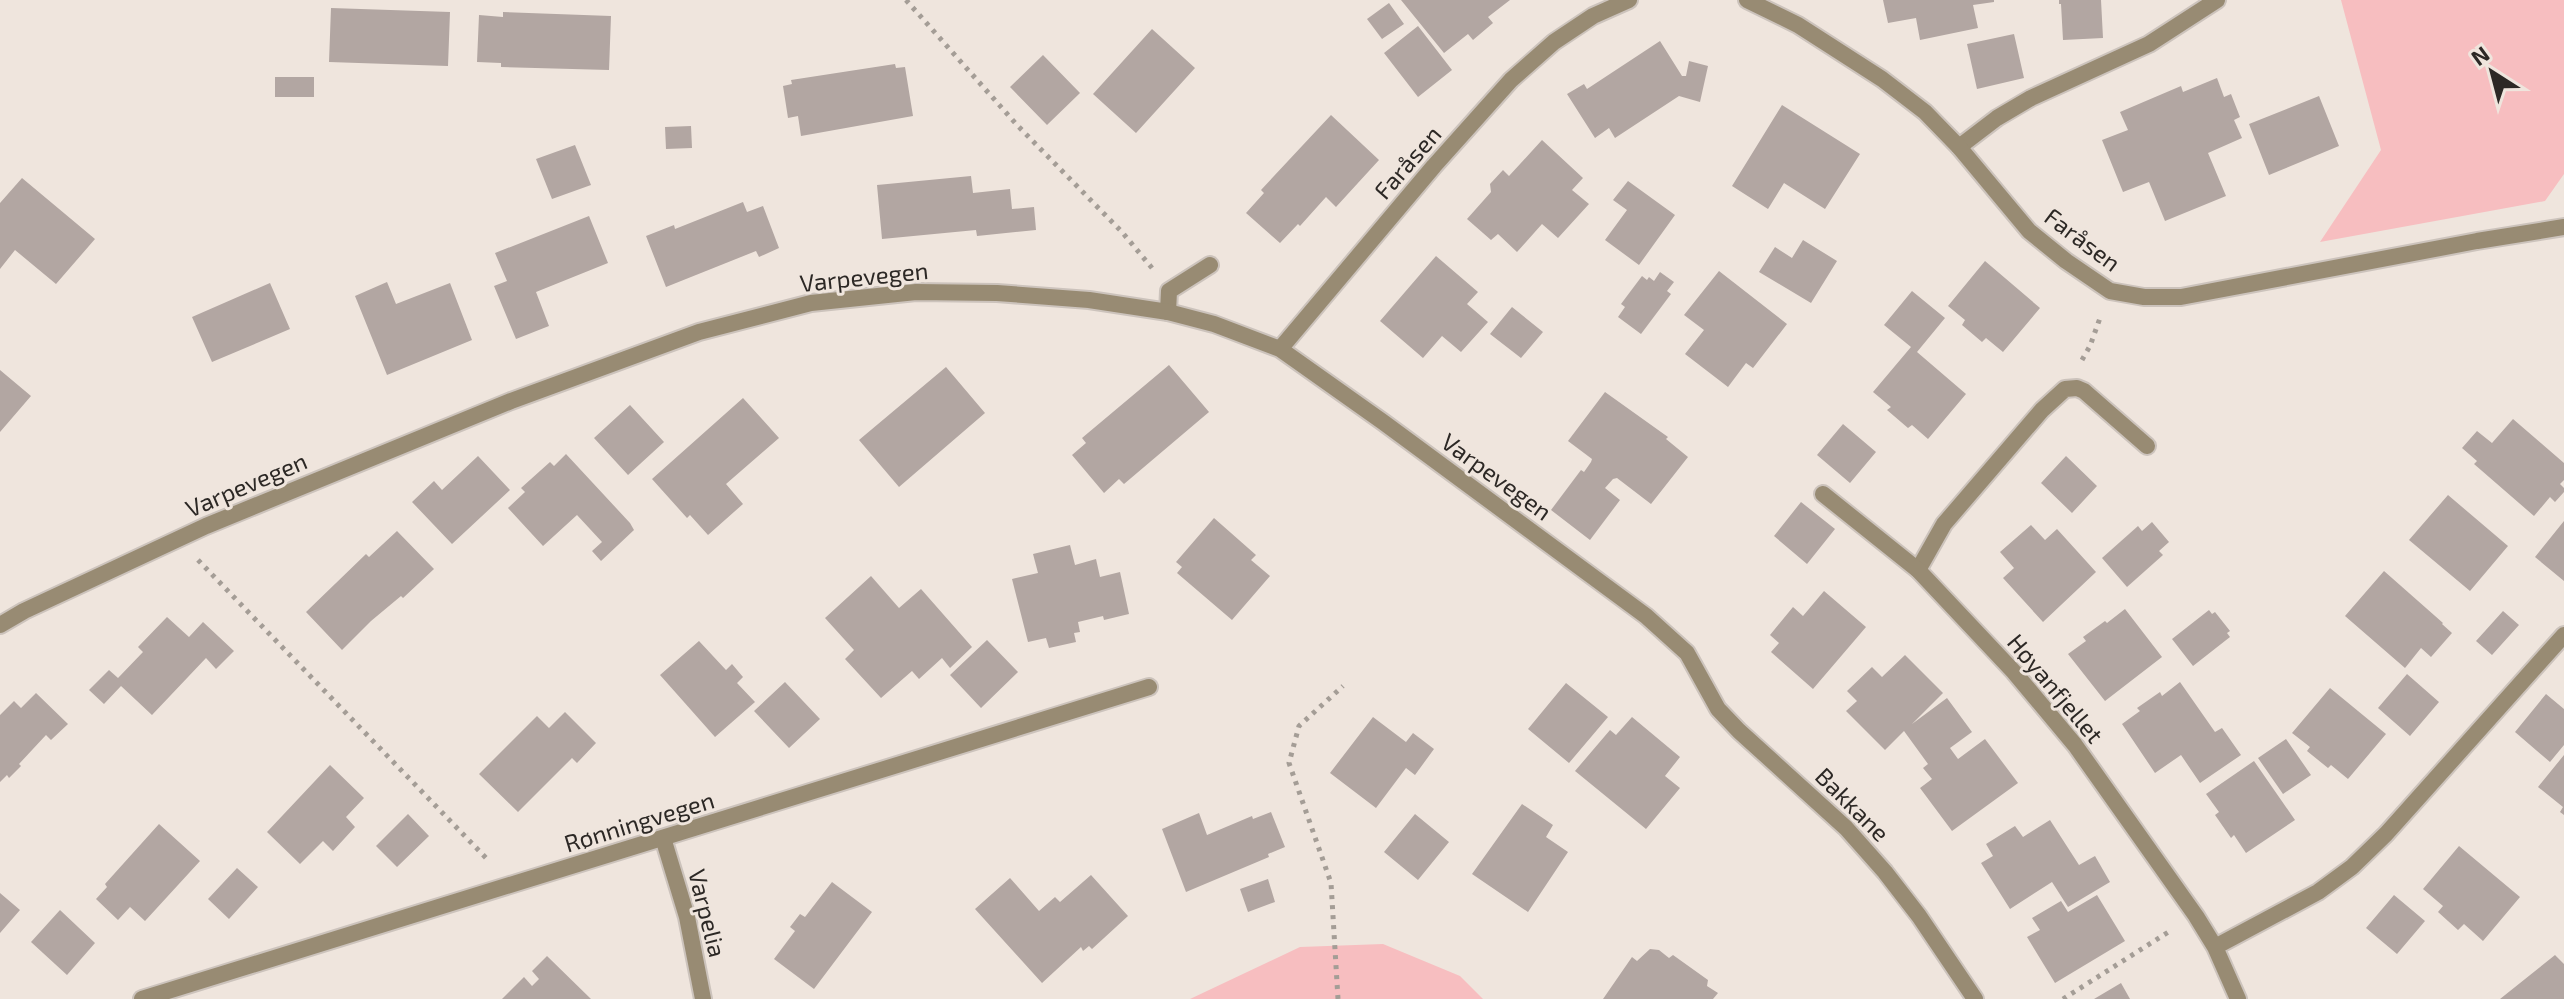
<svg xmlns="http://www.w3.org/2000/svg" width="2564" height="999" font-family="'Exo 2',sans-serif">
	<rect width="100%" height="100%" fill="#efe5dd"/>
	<path fill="#f7bec0" d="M2341 0H2564V174L2545 201 2320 242 2381 150Z
		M1383 944 1460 976 1483 999H1190L1300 947Z"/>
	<path fill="#b2a6a2" d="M1401 0H1510L1488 17 1493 23 1473 40 1468 34 1444 53Z
		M1883 0H1994V2L1973 5 1978 28 1920 40 1916 18 1888 23Z
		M2059 0H2101L2103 38 2063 40 2061 4H2059Z
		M1389 3 1404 24 1382 39 1367 19Z
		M331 8 450 12 448 66 329 62Z
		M503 12 611 16 609 70 501 67V63L477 62 479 15 503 17Z
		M1418 26 1452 70 1418 97 1384 53Z
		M1152 29 1195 68 1136 133 1093 94Z
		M2014 34 2024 78 1977 89 1967 44Z
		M1660 41 1682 76H1686L1689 61 1708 66 1700 102 1679 96 1615 138 1609 128 1595 138 1567 94 1584 84 1587 89Z
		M1043 55 1080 93 1047 125 1010 87Z
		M895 64 896 68 905 67 913 116 801 136 798 116 788 118 783 86 792 84 791 80Z
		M275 77H314V97H275Z
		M2217 78 2224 97 2231 94 2240 117 2234 120 2242 138 2208 153 2226 196 2165 221 2149 182 2123 192 2102 140 2128 130 2120 112 2181 86 2183 92Z
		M2319 96 2339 146 2269 175 2249 124Z
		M1782 105 1860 154 1825 209 1784 183 1768 209 1732 186Z
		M1331 115 1379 160 1336 207 1326 197 1300 226 1298 224 1280 243 1246 213 1264 193 1261 190Z
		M691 126 692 148 666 149 665 127Z
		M1542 140 1583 178 1572 190 1589 204 1558 238 1542 224 1517 252 1498 234 1491 240 1467 219 1491 192 1490 184 1503 170 1509 176Z
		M575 145 591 185 552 199 536 159Z
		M971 176 973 193 1010 189 1012 209 1034 207 1036 230 977 236 976 230 882 239 877 185Z
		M22 178 95 239 56 284 15 250 0 269V203Z
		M1628 181 1675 215 1639 265 1605 240 1627 210 1613 200Z
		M743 202 747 212 763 206 779 248 759 257 756 251 666 287 646 236 674 225 675 229Z
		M589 216 608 263 536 292 549 326 516 339 494 286 507 281 495 253Z
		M1803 240 1837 261 1811 303 1759 272 1775 247 1792 258Z
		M1436 256 1478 292 1467 304 1488 322 1461 352 1442 336 1423 358 1380 321Z
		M1985 261 2040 308 2003 352 1986 338 1982 342 1962 325 1965 320 1948 306Z
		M1719 271 1787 324 1753 368 1746 363 1728 387 1685 354 1704 330 1684 315Z
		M1660 272 1674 282 1667 291 1671 294 1641 334 1618 317 1625 307 1621 304 1642 276 1647 280 1649 277 1654 281Z
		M387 282 396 304 450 283 472 340 387 375 355 296Z
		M270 283 290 329 212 362 192 317Z
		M1912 291 1945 318 1917 352 1966 394 1928 439 1912 425 1908 428 1887 410 1891 407 1873 392 1911 347 1884 325Z
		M1512 307 1543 332 1521 358 1490 334Z
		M1169 365 1209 412 1124 484 1119 479 1104 493 1072 455 1086 443 1082 438Z
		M946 367 985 413 899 487 859 440Z
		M0 370 31 396 0 432Z
		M1605 392 1668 437 1666 439 1688 457 1651 504 1617 478 1613 479 1605 488 1620 500 1590 540 1551 510 1581 470 1584 472 1591 462 1592 459 1568 441Z
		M743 398 779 438 726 484 743 504 708 535 690 515 687 518 652 479Z
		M630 405 664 442 628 475 594 438Z
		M2513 419 2564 463V480L2560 484 2564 488V492L2555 502 2550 497 2534 516 2474 464 2477 461 2462 448 2477 431 2492 443Z
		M1843 424 1876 452 1850 483 1817 455Z
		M566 454 630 523 634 530 601 561 592 551 602 542 577 515 543 546 508 508 525 492 521 488 550 462 554 466Z
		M478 456 510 490 452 544 412 502 434 481 442 490Z
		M2066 456 2097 486 2072 513 2041 483Z
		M2448 495 2508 546 2470 591 2409 540Z
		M1801 502 1835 529 1807 564 1774 536Z
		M1214 518 1256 555 1251 560 1270 576 1232 620 1177 573 1182 567 1176 562Z
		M2564 521V581L2535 557Z
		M2152 522 2169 542 2159 551 2163 555 2127 587 2102 558 2138 526 2142 531Z
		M2031 525 2045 540 2057 529 2096 572 2043 622 2003 578 2014 568 2000 552Z
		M397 531 434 569 403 598 401 596 371 621 342 650 306 612 366 554 369 557Z
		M1070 545 1075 565 1096 559 1100 577 1120 572 1129 614 1104 620 1103 616 1078 622 1080 632 1074 633 1076 642 1049 648 1046 638 1028 642 1012 579 1038 573 1033 554Z
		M2384 571 2443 623 2442 624 2452 633 2431 657 2421 648 2405 668 2345 616Z
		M871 576 899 608 921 589 972 647 950 668 942 658 919 679 912 671 881 698 845 659 854 650 825 618Z
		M1824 591 1866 627 1813 689 1771 652 1779 643 1770 635 1793 607 1803 616Z
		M2125 609 2162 657 2105 701 2068 654 2086 641 2083 637 2105 621 2107 623Z
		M2209 610 2212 614 2215 612 2230 631 2227 633 2230 637 2193 666 2172 639Z
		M2503 611 2519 625 2492 655 2476 641Z
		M167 617 189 637 203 622 234 651 216 669 206 658 152 715 121 686 104 704 89 690 109 670 118 678 143 652 138 647Z
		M987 640 1018 672 981 708 950 675Z
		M699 641 726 670 732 664 743 677 737 683 755 702 715 737 660 675Z
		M1905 655 1943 693 1912 724 1947 698 1972 732 1950 748 1958 759 1985 739 2018 783 1952 831 1920 788 1932 779 1923 768 1928 764 1904 731 1885 750 1846 711 1857 701 1847 691 1872 667 1882 677Z
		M2407 674 2439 702 2410 736 2378 708Z
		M785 682 820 719 789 748 754 711Z
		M2180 682 2215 732 2222 728 2241 755 2200 783 2181 755 2155 773 2122 724 2140 711 2137 708 2160 692 2162 696Z
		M1566 683 1608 717 1569 763 1528 729Z
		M2330 688 2386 734 2348 779 2331 765 2328 768 2307 751 2310 747 2292 733Z
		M36 693 68 724 51 740 46 735 19 764 21 766 9 778 7 775 0 782V715L14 701 21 708Z
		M2546 694 2564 709V745L2550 762 2515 732Z
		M565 712 596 743 577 763 572 758 518 812 479 774 537 716 549 728Z
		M1373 717 1406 742 1413 733 1434 749 1415 775 1406 768 1376 808 1330 773Z
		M1632 717 1680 757 1665 776 1680 788 1646 829 1575 771 1610 730 1616 735Z
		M2286 739 2311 775 2283 794 2258 758Z
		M2564 755V815L2560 812 2563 807 2538 787Z
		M2254 761 2295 820 2246 853 2234 835 2231 838 2215 815 2219 812 2206 794Z
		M330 765 364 798 346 817 355 827 333 851 323 841 300 864 267 832Z
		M1522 804 1553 825 1546 837 1568 852 1528 912 1472 874Z
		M1271 812 1285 847 1268 854 1269 857 1186 892 1162 829 1199 813 1207 835 1252 816 1253 819Z
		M408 814 429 836 397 867 376 846Z
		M1415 814 1449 842 1418 880 1384 852Z
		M2050 820 2079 865 2095 856 2110 882 2068 907 2052 882 2010 909 1981 863 1993 856 1986 844 2015 826 2023 837Z
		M159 824 200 861 145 921 130 907 118 920 96 899 107 887 105 884Z
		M2459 846 2520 897 2483 941 2464 924 2458 930 2438 912 2443 906 2423 889Z
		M237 868 258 887 229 919 208 899Z
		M1091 875 1128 916 1092 949 1089 946 1083 951 1081 947 1042 983 975 909 1010 878 1039 911 1055 897 1060 902Z
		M1268 879 1275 902 1248 912 1240 889Z
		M832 882 872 912 814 989 774 959 795 931 790 927 800 914 805 917Z
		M0 893 20 910 0 933Z
		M2097 895 2125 941 2055 983 2027 937 2040 930 2032 918 2061 901 2068 912Z
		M2394 895 2425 921 2397 954 2366 928Z
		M60 910 95 943 67 975 31 942Z
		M1650 949 1659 950 1669 958 1673 955 1708 980 1707 986 1718 993 1713 999H1603L1632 957 1637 961Z
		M2555 955 2564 964V999H2500Z
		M547 956 591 999H502L524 977 532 986 539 979 532 971Z
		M2121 983 2130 999H2094Z"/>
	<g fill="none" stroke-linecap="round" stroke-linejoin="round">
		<defs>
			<path id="lane" d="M1959 147 1997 118 2031 98 2149 44 2217 0
				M1168 312 1169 291 1210 265
				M1918 570 1944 524 2042 410 2065 389 2077 388 2084 391 2147 446"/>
			<path id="street" d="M1747 0 1798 25 1882 79 1925 112 1959 147 2029 231 2066 261 2110 291 2144 297H2181L2477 241 2564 227
				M1280 349 1434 166 1511 80 1554 42 1593 16 1629 0
				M1823 494 1918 570 2014 672 2075 745 2196 916 2215 947 2238 999
				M0 625 24 611 206 526 511 401 699 332 811 303 916 292 997 293 1089 300 1168 312 1214 324 1280 349 1383 422 1646 616 1687 653 1718 709 1739 731 1846 828 1885 872 1919 916 1975 999
				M663 838 687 917 703 999
				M2215 947 2318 892 2352 867 2386 834 2564 635
				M142 999 1149 687"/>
		</defs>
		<use href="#lane" stroke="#ccc3bc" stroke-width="20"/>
		<use href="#street" stroke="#ccc3bc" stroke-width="20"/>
		<path stroke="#a49d96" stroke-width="5" stroke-dasharray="4 6" stroke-linecap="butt" d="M906 0 1017 125 1122 232 1152 268
			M2082 360 2090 346 2100 318
			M198 560 488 860
			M1338 999 1331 883 1289 763 1299 726 1343 686
			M2063 999 2170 931"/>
		<use href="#lane" stroke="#988b73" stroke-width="16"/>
		<use href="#street" stroke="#988b73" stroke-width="16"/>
	</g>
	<g text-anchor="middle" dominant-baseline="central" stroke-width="6" stroke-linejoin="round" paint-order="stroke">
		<g font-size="24" fill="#2c2825" stroke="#efe5dd">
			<text transform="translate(1407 162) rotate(-49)">Faråsen</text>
			<text transform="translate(2083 239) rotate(37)">Faråsen</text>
			<text transform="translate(864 276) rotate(-6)">Varpevegen</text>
			<text transform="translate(1497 476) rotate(36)">Varpevegen</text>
			<text transform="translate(246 484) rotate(-23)">Varpevegen</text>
			<text transform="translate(2056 688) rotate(50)">Høyanfjellet</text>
			<text transform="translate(1853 804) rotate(45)">Bakkane</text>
			<text transform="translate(639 821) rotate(-17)">Rønningvegen</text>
			<text transform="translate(708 913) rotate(76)">Varpelia</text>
		</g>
	</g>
	<g transform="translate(2492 72) rotate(324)" stroke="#efe5dd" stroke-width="6" paint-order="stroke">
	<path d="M0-6L14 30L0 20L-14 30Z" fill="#2c2825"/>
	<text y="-12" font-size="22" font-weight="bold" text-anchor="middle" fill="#2c2825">N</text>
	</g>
</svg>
